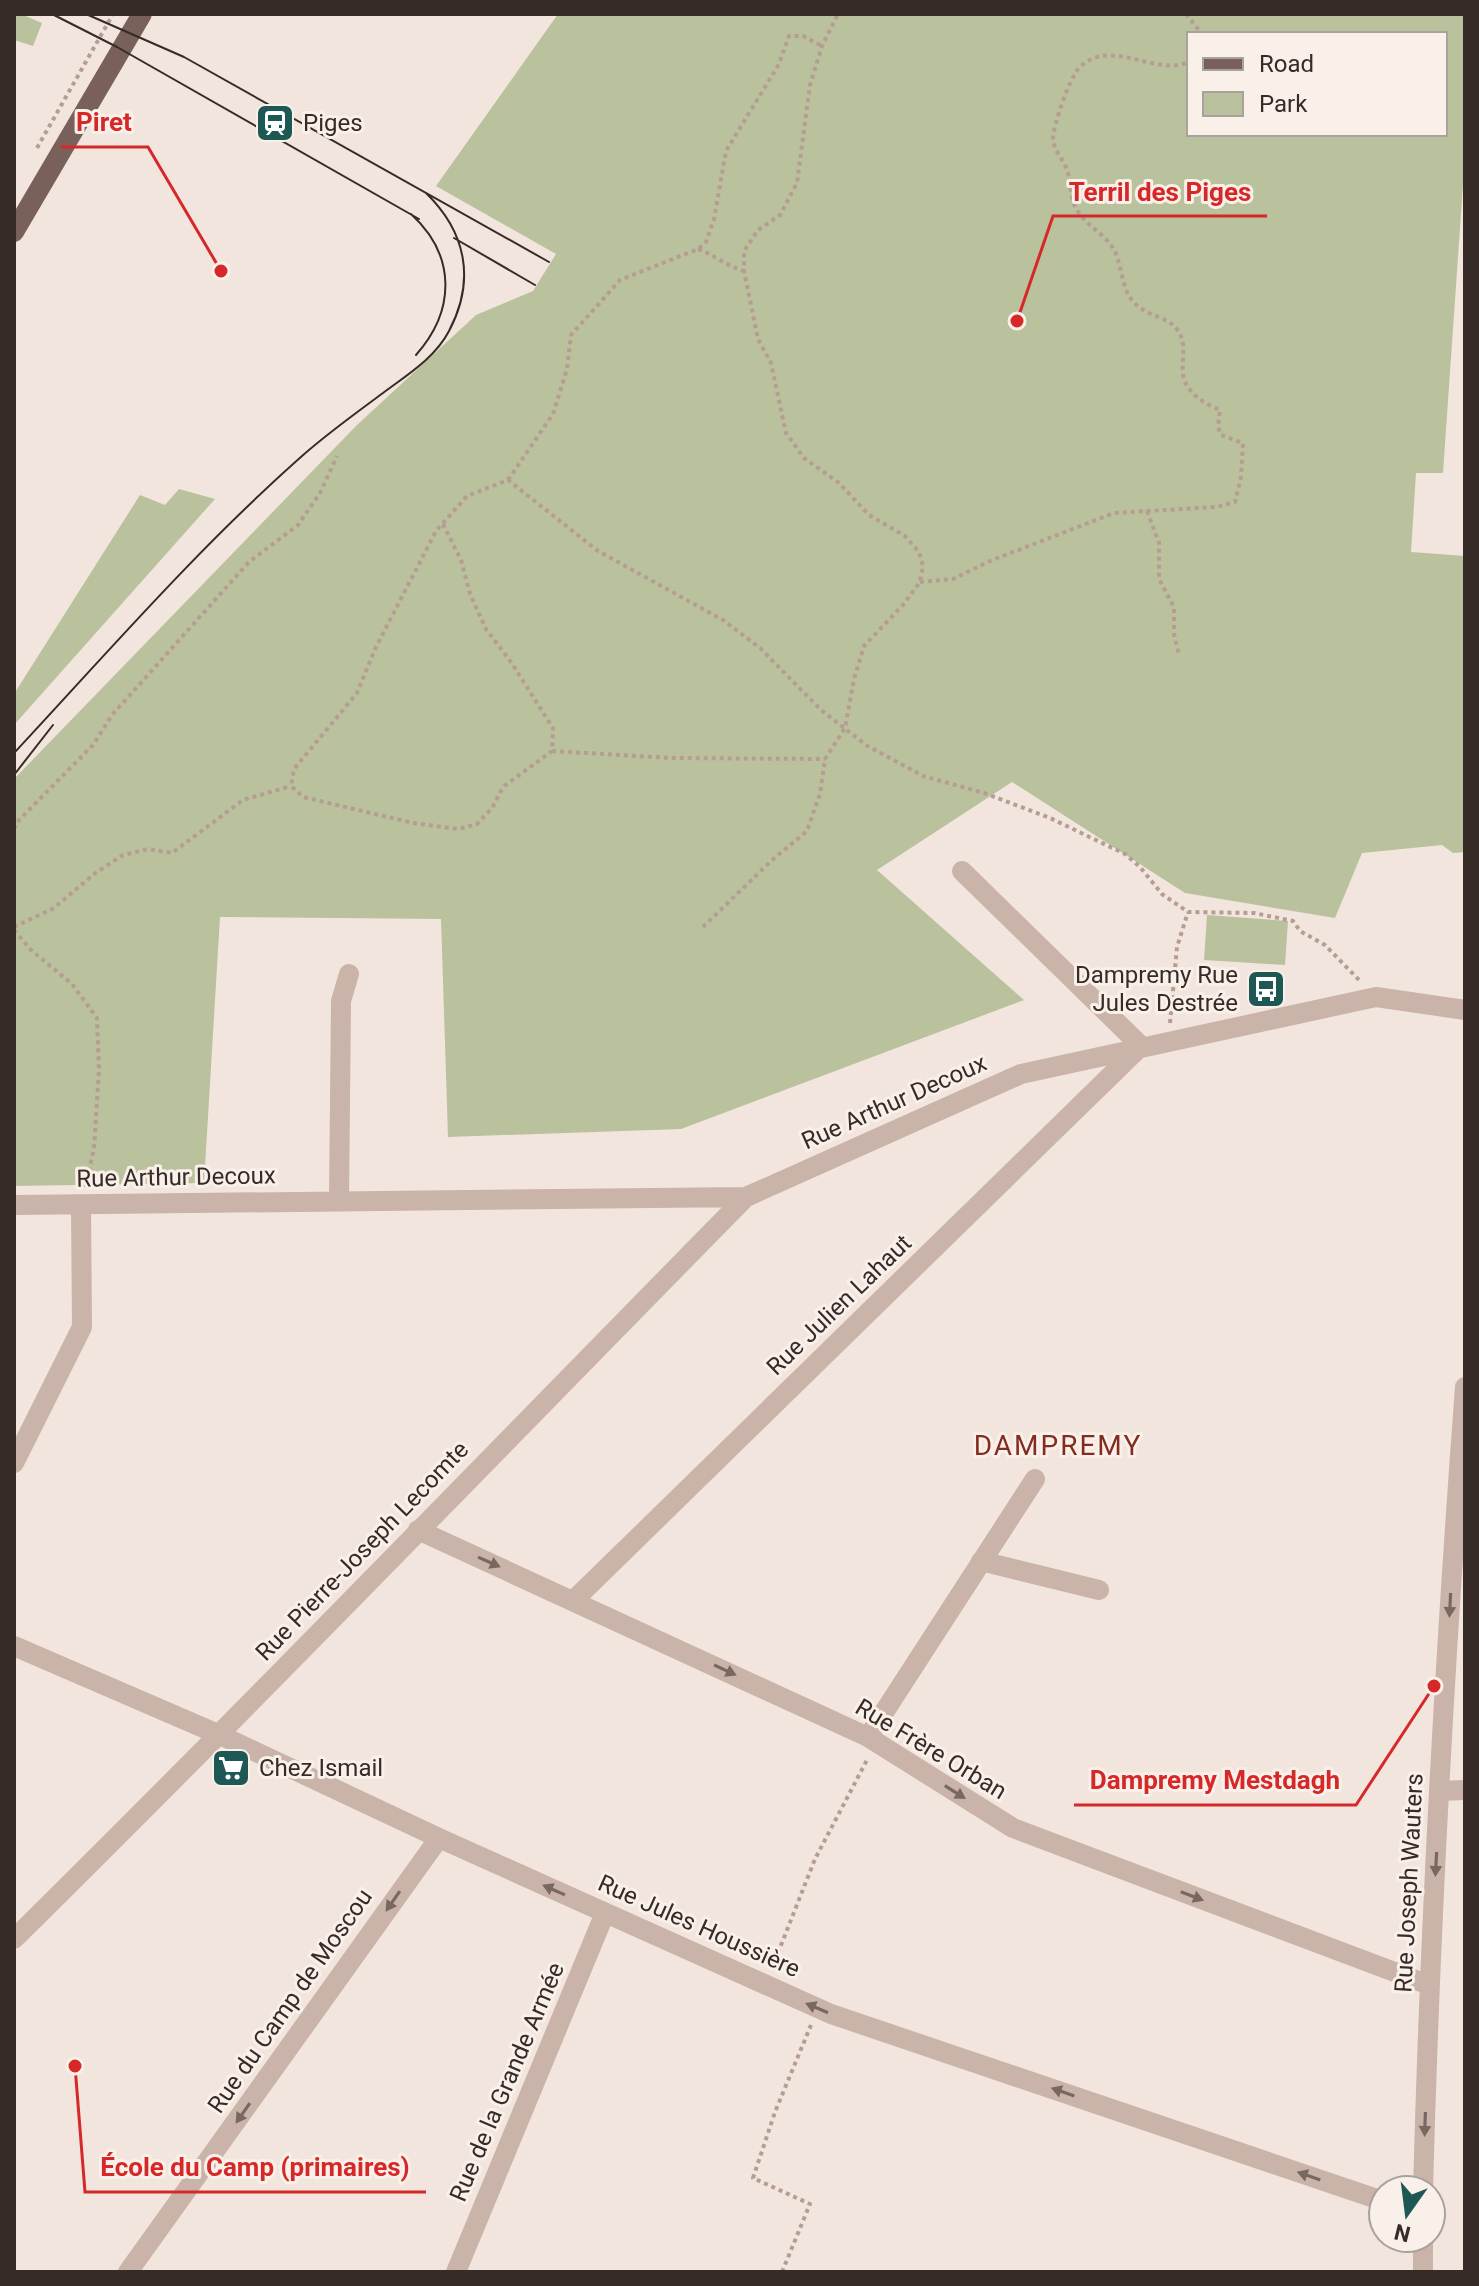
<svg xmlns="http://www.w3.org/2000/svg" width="1479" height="2286" font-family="Roboto,sans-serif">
	<rect width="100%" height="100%" fill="#f2e5dd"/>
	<path fill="#bac19d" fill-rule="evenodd" d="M14 14H21L42 23 33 46 14 40Z
		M558 14H1465V156L1443 473H1416L1411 552 1465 556V852L1453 853 1442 845 1362 853 1335 918 1185 893 1012 782 877 870 1024 1000 681 1129 448 1137 441 919 220 917 204 1183 14 1186V779L357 425 476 315 533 291 556 254 436 186ZM1189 34H1445V134H1189Z
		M179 489 215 499 14 725V694L140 495 165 505Z
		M1207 915 1288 921 1285 965 1204 960Z"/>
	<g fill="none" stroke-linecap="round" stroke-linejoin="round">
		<path stroke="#b69d93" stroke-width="4" stroke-dasharray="4 4" stroke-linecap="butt" d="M1186 14 1202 34
			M37 148 113 14
			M698 249C715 255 726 266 744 271
			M508 480 553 414 567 369 571 335 620 280 698 249 706 242 714 219 726 151 779 64 789 36H803L822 46
			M1147 511 1159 543V579L1174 607V634L1179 655
			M443 524 461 560 470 594 486 629 511 662 553 728 552 751 503 787 492 808 477 824 459 829 413 823 303 797 291 786 294 769 357 693 376 647 436 531 467 496 508 480 598 551 723 620 760 648 821 710 866 745 923 776 984 793 1050 818 1125 854 1140 867 1162 894 1188 912 1254 913 1293 921 1300 931 1325 945 1360 981
			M920 582 953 579 990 561 1114 513 1216 507 1235 502 1241 477 1243 443 1221 435 1218 427 1220 410C1205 404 1185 392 1183 374 1181 359 1187 347 1179 332 1169 315 1145 318 1131 299 1121 285 1122 263 1113 248 1105 235 1088 226 1079 213 1069 200 1072 187 1068 173 1065 161 1055 153 1053 140 1052 128 1070 77 1079 68 1110 36 1154 77 1189 62
			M552 751 671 758 825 759
			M14 829 19 820 93 745 112 715 249 562 298 525 320 493 337 456
			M14 927 54 908 94 874 123 855 148 849 172 853 243 800 291 786
			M703 927 771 861 807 831 820 794 825 759 845 728 854 679 864 646 903 605 920 582 923 566 919 552 905 536 869 515 839 483 804 458 786 433 771 363 758 339 744 271V251L758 230 780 215 797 183 810 85 822 46 838 14
			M14 930 31 950 72 984 97 1018 99 1069 94 1149 85 1187
			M1170 1023 1177 947 1188 912
			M772 1968 815 1859 868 1758
			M782 2272 810 2204 753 2178 775 2112 811 2025"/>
		<path stroke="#cab3a8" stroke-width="20" d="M339 1201 341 1001 349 974
			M14 1205 746 1197 1021 1074 1376 997 1465 1010
			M14 1463 82 1327 81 1205
			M418 1530 868 1737 1013 1828 1429 1985
			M981 1561 1099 1590
			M574 1600 1141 1046 962 871
			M14 1646 220 1735 439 1838 831 2014 1383 2201
			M868 1737 1035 1479
			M1440 1791 1465 1790
			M14 1939C261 1695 502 1445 746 1197
			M1423 2190C1430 1922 1445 1655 1465 1387
			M1423 2238V2272
			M128 2272 439 1838
			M456 2272 605 1913"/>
		<path stroke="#79605a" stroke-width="20" d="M14 232 142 14"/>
		<path stroke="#372b28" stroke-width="2" d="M52 14 117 47 419 219
			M86 14 184 57 549 262
			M411 214C456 255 456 310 416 355
			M454 238 535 285
			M14 753C108 652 198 548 302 456 328 433 356 413 383 393 407 375 435 358 449 331 476 280 466 232 426 193
			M14 775 53 725"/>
	</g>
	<defs><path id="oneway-solid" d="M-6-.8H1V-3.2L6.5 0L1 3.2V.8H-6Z" transform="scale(2)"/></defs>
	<g fill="#796862">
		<use href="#oneway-solid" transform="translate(489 1562) rotate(24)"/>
		<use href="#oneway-solid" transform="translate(1450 1605) rotate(93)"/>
		<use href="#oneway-solid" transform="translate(725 1670) rotate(25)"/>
		<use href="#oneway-solid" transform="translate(955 1792) rotate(32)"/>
		<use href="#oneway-solid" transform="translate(1436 1864) rotate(93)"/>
		<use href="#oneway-solid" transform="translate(554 1890) rotate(-156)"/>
		<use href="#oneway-solid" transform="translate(1192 1896) rotate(21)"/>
		<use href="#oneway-solid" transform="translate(393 1901) rotate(125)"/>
		<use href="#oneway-solid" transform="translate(817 2008) rotate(-157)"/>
		<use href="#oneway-solid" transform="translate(1063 2092) rotate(-161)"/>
		<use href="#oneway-solid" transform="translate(243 2113) rotate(125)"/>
		<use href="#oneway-solid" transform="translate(1425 2124) rotate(92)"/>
		<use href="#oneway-solid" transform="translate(1309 2176) rotate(-161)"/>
	</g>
	<defs>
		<symbol id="station-square" viewBox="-11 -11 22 22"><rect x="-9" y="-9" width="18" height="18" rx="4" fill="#1e5854" stroke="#f9f0e9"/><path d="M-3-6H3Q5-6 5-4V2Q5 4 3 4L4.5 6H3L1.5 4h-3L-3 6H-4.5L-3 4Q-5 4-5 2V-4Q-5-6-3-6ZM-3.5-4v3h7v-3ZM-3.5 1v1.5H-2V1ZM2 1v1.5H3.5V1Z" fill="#fff"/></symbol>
		<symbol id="bus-square" viewBox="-11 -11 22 22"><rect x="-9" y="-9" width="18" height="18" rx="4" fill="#1e5854" stroke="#f9f0e9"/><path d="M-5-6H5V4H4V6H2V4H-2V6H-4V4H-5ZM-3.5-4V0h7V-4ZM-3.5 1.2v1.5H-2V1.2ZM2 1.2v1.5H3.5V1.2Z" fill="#fff"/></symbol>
		<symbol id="supermarket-square" viewBox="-11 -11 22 22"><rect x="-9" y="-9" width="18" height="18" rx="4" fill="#1e5854" stroke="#f9f0e9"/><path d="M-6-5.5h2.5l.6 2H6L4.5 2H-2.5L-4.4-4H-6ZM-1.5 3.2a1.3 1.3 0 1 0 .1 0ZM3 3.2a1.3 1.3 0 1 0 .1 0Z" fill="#fff"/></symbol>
	</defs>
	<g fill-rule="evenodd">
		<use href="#station-square" x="253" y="101" width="44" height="44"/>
		<use href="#bus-square" x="1244" y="967" width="44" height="44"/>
		<use href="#supermarket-square" x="209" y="1746" width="44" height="44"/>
	</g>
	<g text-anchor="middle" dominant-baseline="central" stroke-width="6" stroke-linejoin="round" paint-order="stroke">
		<g font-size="24" fill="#372b28" stroke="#f9f0e9" text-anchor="start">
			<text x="303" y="123">Piges</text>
			<text x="1238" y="975" text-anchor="end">Dampremy Rue<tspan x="1238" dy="28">Jules Destrée</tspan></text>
			<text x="259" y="1768">Chez Ismail</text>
		</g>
		<g font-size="24" fill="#372b28" stroke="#f9f0e9">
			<text transform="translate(894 1102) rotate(-24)">Rue Arthur Decoux</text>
			<text transform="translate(176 1177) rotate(-1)">Rue Arthur Decoux</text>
			<text transform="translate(839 1305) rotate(-44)">Rue Julien Lahaut</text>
			<text transform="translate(362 1551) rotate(-46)">Rue Pierre-Joseph Lecomte</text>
			<text transform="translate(931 1749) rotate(31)">Rue Frère Orban</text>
			<text transform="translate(1409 1883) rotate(-87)">Rue Joseph Wauters</text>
			<text transform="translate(699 1926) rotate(24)">Rue Jules Houssière</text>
			<text transform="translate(290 2001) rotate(-55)">Rue du Camp de Moscou</text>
			<text transform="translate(507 2082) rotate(-67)">Rue de la Grande Armée</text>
		</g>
		<g font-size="28" letter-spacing="2" fill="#852c22" stroke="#f9f0e9">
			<text x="1058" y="1445">DAMPREMY</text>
		</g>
	</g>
	<path fill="none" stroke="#d62828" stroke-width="3" d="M221 271L148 147H61M1017 321L1053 216H1267M1434 1686L1356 1805H1074M75 2066L85 2192H426"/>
	<g fill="#d62828" stroke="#f9f0e9" stroke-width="3">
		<circle cx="221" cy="271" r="8"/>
		<circle cx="1017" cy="321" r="8"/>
		<circle cx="1434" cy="1686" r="8"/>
		<circle cx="75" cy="2066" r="8"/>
	</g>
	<g font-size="26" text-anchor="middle" font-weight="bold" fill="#d62828" stroke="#f9f0e9" stroke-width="6" stroke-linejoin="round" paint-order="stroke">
		<text x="104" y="131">Piret</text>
		<text x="1160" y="201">Terril des Piges</text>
		<text x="1215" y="1789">Dampremy Mestdagh</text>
		<text x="255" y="2176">École du Camp (primaires)</text>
	</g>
	<rect width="1479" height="2286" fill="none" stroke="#372b28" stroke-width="32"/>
	<rect x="1187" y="32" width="260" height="104" fill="#f9f0e9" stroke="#aba19c" stroke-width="2"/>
	<rect x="1203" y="58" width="40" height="12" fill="#79605a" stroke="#aba19c" stroke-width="2"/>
	<text x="1259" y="72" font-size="24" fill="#372b28">Road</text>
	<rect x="1203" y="92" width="40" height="24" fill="#bac19d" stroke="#aba19c" stroke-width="2"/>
	<text x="1259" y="112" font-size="24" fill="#372b28">Park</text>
	<g transform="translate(1407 2214) rotate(194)"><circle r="38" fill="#f9f0e9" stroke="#aba19c" stroke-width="2"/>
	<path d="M0-6L14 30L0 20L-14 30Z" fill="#1e5854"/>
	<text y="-12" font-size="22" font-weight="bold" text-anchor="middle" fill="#372b28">N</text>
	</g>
</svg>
